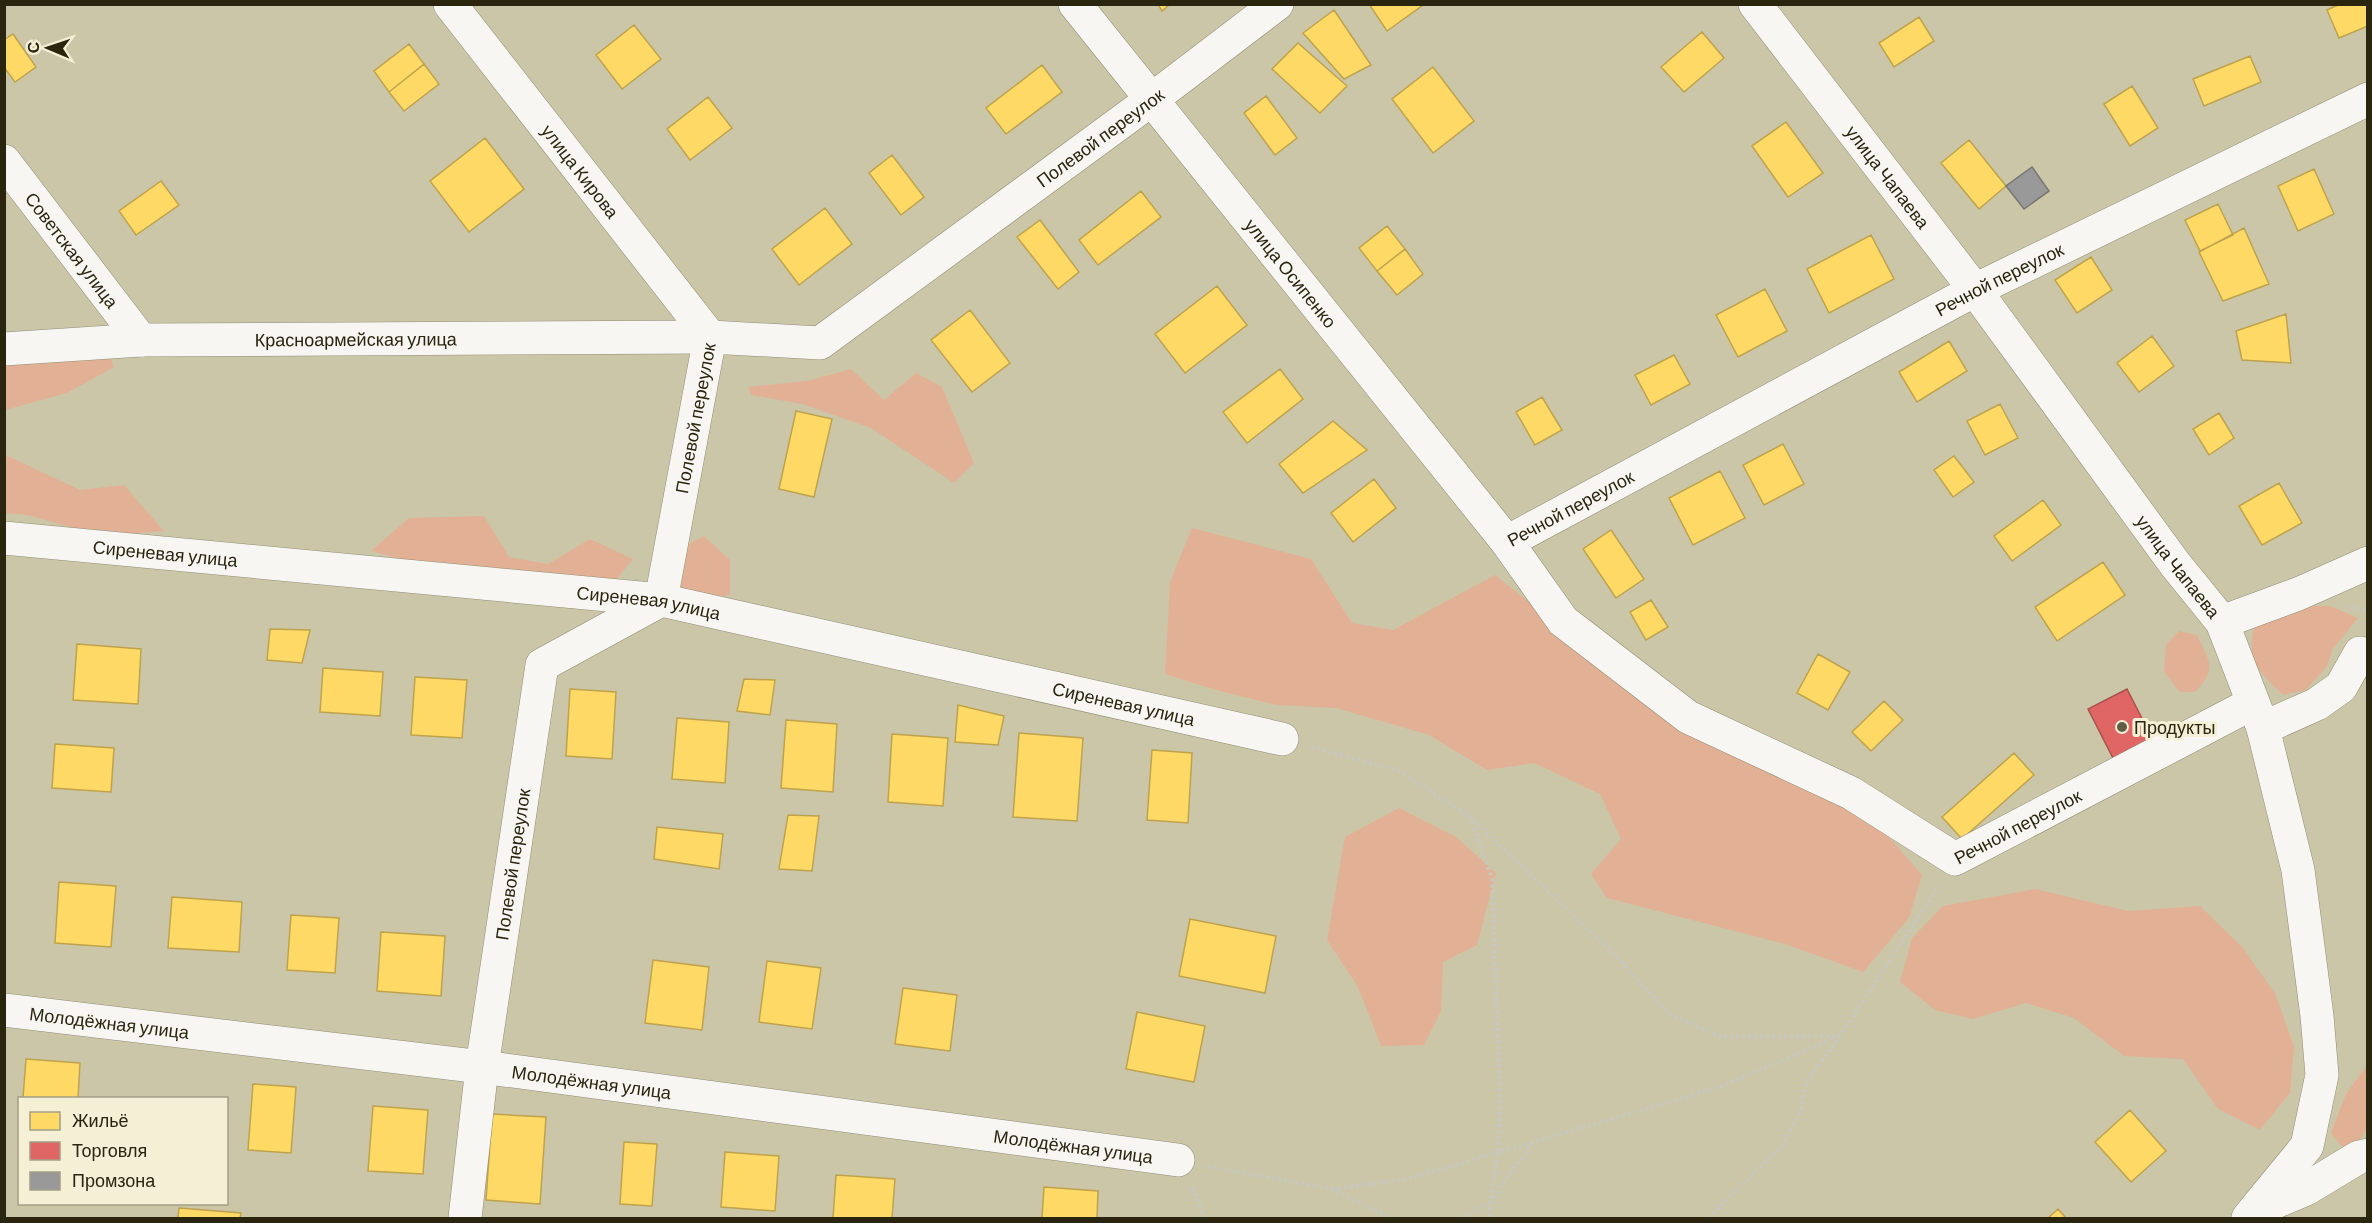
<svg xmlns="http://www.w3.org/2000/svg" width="2372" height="1223" font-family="Barlow,sans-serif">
	<rect width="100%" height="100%" fill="#cbc6a8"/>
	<path fill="#e2b195" d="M106 346 114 367 67 393 5 410V352Z
		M851 369 884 400 916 373 942 387 974 463 954 483 871 428 802 404 751 395 748 387 807 381Z
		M4 456 10 457 80 490 124 485 164 531 102 536 27 515 5 513Z
		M484 516 509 557 548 564 590 539 633 559 614 582 447 572 371 551 409 518Z
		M1192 528 1311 559 1352 623 1393 630 1495 575 1606 664 1874 820 1922 875 1909 918 1863 972 1785 944 1607 898 1591 874 1621 839 1600 794 1534 763 1487 770 1429 735 1336 708 1276 705 1216 690 1165 674 1170 582Z
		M704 536 730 560V594L712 602 676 591V551Z
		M2298 606H2330L2358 618 2332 650 2327 666 2306 690 2283 695C2261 672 2244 661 2255 627Z
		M2179 631 2197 635C2210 661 2217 669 2195 692H2180L2164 672 2166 645Z
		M1399 808 1456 837 1496 873 1477 945 1443 962 1441 1011 1424 1045 1381 1046 1358 987 1327 940 1345 837Z
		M2035 889 2128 911 2200 906 2243 948 2276 995 2294 1047 2290 1093 2260 1130 2218 1109 2183 1059 2124 1056 2074 1018 2026 1003 1973 1019 1935 1010 1900 982 1912 938 1943 906Z
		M2367 1065V1129L2358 1142 2345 1150 2331 1133 2346 1094Z"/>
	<path fill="#ffd966" stroke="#bfa34c" stroke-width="1.5" d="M1158 4H1170L1162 11Z
		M1369 4H1423V5L1387 31Z
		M2340 4H2368V26L2339 38 2327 10Z
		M1334 10 1371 65 1344 79 1303 33Z
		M1919 17 1934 41 1894 67 1879 43Z
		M634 25 661 59 622 89 596 55Z
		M1702 32 1724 58 1684 92 1661 67Z
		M13 34 36 67 15 82 4 67V40Z
		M1298 43 1347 86 1320 113 1272 69Z
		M409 44 424 64 389 92 374 71Z
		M2250 56 2261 82 2204 106 2193 79Z
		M424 64 439 84 404 111 389 92Z
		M1042 65 1062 92 1006 134 986 108Z
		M1433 67 1474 121 1433 153 1392 99Z
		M2132 86 2158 128 2130 146 2104 104Z
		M1266 96 1297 138 1275 155 1244 113Z
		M708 97 732 128 690 160 667 129Z
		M1786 122 1823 173 1788 197 1752 146Z
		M485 138 524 189 469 232 430 181Z
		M1969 140 2006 186 1979 209 1941 163Z
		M892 155 924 197 901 215 869 173Z
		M2314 169 2334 214 2298 231 2278 186Z
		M161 181 179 205 136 235 119 211Z
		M1141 191 1161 217 1098 265 1079 240Z
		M2218 204 2233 235 2200 251 2185 220Z
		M825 208 852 244 799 285 772 249Z
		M1040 220 1079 272 1058 289 1017 237Z
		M1387 226 1405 249 1377 271 1359 248Z
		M2244 228 2269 284 2223 301 2199 252Z
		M1871 235 1894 279 1829 313 1807 269Z
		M1405 249 1423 274 1397 295 1377 271Z
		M2091 257 2112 290 2077 313 2055 280Z
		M1217 286 1247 325 1185 373 1155 334Z
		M1765 289 1787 331 1738 357 1716 315Z
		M970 310 1010 363 972 392 931 340Z
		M2286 314 2291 363 2242 360 2236 331Z
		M2152 336 2174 366 2139 392 2117 363Z
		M1949 341 1967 371 1917 402 1899 372Z
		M1674 355 1690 384 1651 405 1635 375Z
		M1280 369 1303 399 1247 443 1223 412Z
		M1542 397 1562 430 1535 445 1516 412Z
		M2000 404 2018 438 1985 455 1967 421Z
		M796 411 832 419 814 497 779 489Z
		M2219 413 2234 438 2209 455 2193 429Z
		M1333 421 1367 450 1303 493 1279 464Z
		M1783 444 1804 484 1764 505 1743 465Z
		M1954 456 1974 482 1953 497 1934 470Z
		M1720 471 1745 518 1693 545 1669 498Z
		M1374 479 1396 508 1353 542 1331 513Z
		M2279 483 2302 523 2262 545 2239 506Z
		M2043 500 2061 525 2012 561 1994 536Z
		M1611 530 1644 579 1616 598 1583 549Z
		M2103 562 2125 595 2057 641 2035 607Z
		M1651 600 1668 627 1646 640 1630 612Z
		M270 629 310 630 302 663 267 660Z
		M77 644 141 649 138 704 73 700Z
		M1818 654 1850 672 1828 710 1797 693Z
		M323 668 383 672 380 716 320 712Z
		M415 677 467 680 462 738 411 735Z
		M744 679 775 680 770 715 737 711Z
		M570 689 616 692 612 759 566 756Z
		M1884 701 1903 720 1871 751 1852 732Z
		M958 705 1004 716 998 745 955 742Z
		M677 718 729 722 725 783 672 779Z
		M786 720 837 724 833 792 781 788Z
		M1019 733 1083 738 1077 821 1013 817Z
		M892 734 948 738 943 806 888 802Z
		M55 744 114 748 111 792 52 788Z
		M1152 750 1192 753 1188 823 1147 820Z
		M2014 753 2034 775 1962 839 1942 817Z
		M788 815 819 816 812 871 779 869Z
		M657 827 723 834 719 869 654 859Z
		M59 882 116 886 111 947 55 943Z
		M172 897 242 902 239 952 168 948Z
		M291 915 339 918 335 973 287 970Z
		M1190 919 1276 936 1265 993 1179 976Z
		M381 932 445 936 441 996 377 991Z
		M653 960 709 967 702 1030 645 1023Z
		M767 961 821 968 812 1029 759 1022Z
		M903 988 957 995 950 1051 895 1044Z
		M1137 1012 1205 1026 1194 1082 1126 1069Z
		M26 1059 80 1063 78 1098H23Z
		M253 1084 296 1087 291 1153 248 1150Z
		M373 1106 428 1110 423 1174 368 1171Z
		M2130 1110 2166 1151 2131 1182 2095 1142Z
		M492 1114 546 1117 540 1204 486 1200Z
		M624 1142 657 1144 652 1206 620 1204Z
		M725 1152 779 1156 775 1211 721 1207Z
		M836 1175 895 1179 892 1218H833Z
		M1044 1187 1098 1191 1097 1218H1042Z
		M179 1208 241 1213 240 1218H178Z
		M2058 1209 2066 1218H2048Z"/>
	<path fill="#e06666" stroke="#a9524c" stroke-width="1.5" d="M2127 689 2153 740 2114 760 2088 709Z"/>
	<path fill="#999" stroke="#777670" stroke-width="1.5" d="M2032 167 2049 191 2024 209 2006 186Z"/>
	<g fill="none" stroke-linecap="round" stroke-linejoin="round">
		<defs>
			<g id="minor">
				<path id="s1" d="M450 4 710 337"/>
				<path id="s2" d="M1075 4 1507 542 1563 621 1688 717 1851 793 1955 859 2253 703"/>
				<path id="s3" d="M1755 4 1975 290 2175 564 2222 622 2263 728 2298 870 2317 1016 2322 1075 2307 1146 2248 1218"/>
				<path id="s4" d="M4 161 141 340"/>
				<path id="s5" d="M4 349 141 340 710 337"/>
				<path id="s6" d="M4 538 661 600 1282 739"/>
				<path id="s7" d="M1507 542 1975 290 2368 99"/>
				<path d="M2222 622 2298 594 2368 563"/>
				<path d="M2263 728 2317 704 2341 687 2360 653"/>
				<path id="s8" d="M4 1010 482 1067 1178 1160"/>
				<path d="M2259 1209 2306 1189 2359 1157 2368 1155"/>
				<path id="s9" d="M465 1218 482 1067 542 665 661 600 710 337 820 343 1151 100 1277 4"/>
			</g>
		</defs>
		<use href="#minor" stroke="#908c74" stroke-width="34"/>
		<path stroke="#c8c7be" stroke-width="4" stroke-dasharray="3 3" stroke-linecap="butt" d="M2351 607 2368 610
			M1311 747 1397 770 1469 816 1610 950 1669 1014 1721 1037 1840 1036
			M1470 816 1492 878 1500 1101 1498 1153 1490 1202V1218
			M1207 1166 1332 1189 1392 1218
			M1192 1188 1200 1204 1202 1218
			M1332 1189 1408 1179 1720 1087 1836 1037
			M1463 1218 1490 1202 1532 1143
			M1708 1218 1783 1145 1801 1110 1806 1082 1840 1036 1939 886"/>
		<use href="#minor" stroke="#f7f6f2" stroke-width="33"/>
	</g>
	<circle fill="#625d45" stroke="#f5f0d5" stroke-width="2" cx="2122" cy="727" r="6"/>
	<g text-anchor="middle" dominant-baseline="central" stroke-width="6" stroke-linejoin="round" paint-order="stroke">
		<g font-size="18" fill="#29250f" stroke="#f5f0d5">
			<text stroke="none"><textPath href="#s9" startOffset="1419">Полевой переулок</textPath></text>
			<text stroke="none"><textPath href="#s1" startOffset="212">улица Кирова</textPath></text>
			<text stroke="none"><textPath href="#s3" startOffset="218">улица Чапаева</textPath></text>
			<text stroke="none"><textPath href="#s4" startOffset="112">Советская улица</textPath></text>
			<text stroke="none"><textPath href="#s2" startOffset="345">улица Осипенко</textPath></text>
			<text stroke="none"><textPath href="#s7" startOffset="558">Речной переулок</textPath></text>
			<text stroke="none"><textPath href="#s5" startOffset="352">Красноармейская улица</textPath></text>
			<text stroke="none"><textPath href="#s9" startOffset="879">Полевой переулок</textPath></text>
			<text stroke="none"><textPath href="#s7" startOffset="72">Речной переулок</textPath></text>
			<text stroke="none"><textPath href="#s6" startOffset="162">Сиреневая улица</textPath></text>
			<text stroke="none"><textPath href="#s3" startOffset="704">улица Чапаева</textPath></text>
			<text stroke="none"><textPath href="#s6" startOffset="648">Сиреневая улица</textPath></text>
			<text stroke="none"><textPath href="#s6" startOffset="1134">Сиреневая улица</textPath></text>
			<text stroke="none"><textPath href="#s2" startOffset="1318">Речной переулок</textPath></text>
			<text stroke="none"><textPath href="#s9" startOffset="357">Полевой переулок</textPath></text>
			<text stroke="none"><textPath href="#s8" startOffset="106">Молодёжная улица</textPath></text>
			<text stroke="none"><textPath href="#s8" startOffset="592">Молодёжная улица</textPath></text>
			<text stroke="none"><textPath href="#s8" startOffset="1078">Молодёжная улица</textPath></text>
		</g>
		<g font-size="18" fill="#29250f" stroke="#f5f0d5" text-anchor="start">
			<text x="2134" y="727">Продукты</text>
		</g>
	</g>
	<rect width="2372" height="1223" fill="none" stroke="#29250f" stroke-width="12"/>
	<rect x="18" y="1097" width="210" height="108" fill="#f5f0d5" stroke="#a39f86" stroke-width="1.5"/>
	<rect x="30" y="1112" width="30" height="18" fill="#ffd966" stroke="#a39f86" stroke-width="1.5"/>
	<text x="72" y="1127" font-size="18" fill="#29250f">Жильё</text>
	<rect x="30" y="1142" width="30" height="18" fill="#e06666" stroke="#a39f86" stroke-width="1.5"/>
	<text x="72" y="1157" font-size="18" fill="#29250f">Торговля</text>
	<rect x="30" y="1172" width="30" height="18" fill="#999999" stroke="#a39f86" stroke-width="1.5"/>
	<text x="72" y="1187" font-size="18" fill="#29250f">Промзона</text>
	<g transform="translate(48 48) rotate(272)" stroke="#f5f0d5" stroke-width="4.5" paint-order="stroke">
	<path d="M0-4.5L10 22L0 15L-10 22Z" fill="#29250f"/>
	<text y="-9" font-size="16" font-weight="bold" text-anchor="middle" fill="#29250f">С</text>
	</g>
</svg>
